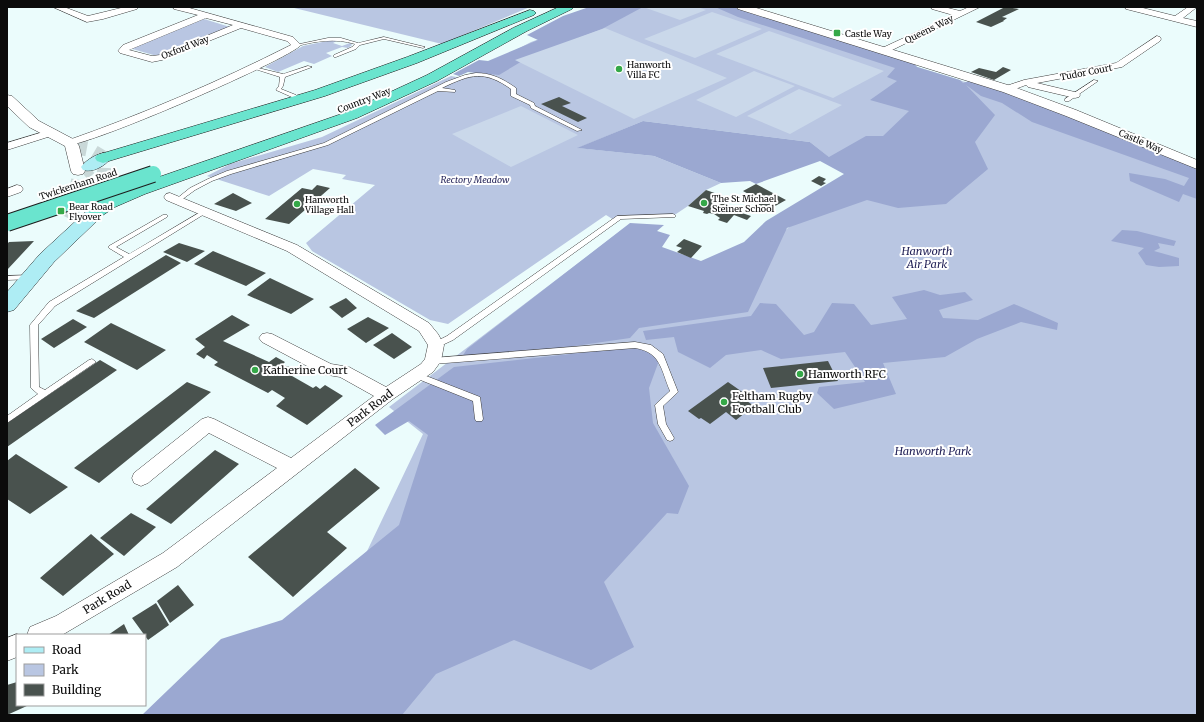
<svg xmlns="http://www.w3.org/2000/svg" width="1204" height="722" font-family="Merriweather,serif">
	<rect width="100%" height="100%" fill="#ebfcfc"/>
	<path fill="#b9c6e2" d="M290 7H530L442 44Z
		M633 7H726L997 92 1197 169V715H152L316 658 423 434 389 407 623 229 663 259 739 269 851 175 810 142 643 121 578 148 654 156 721 183 706 190 688 206 673 216 619 217 614 220 606 215 448 324 430 320 312 251 306 243 375 185 342 179 346 175 313 169 269 196 207 176 230 164 322 137 451 76 462 78 531 42 614 12Z
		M204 19 230 27 157 56 129 48Z
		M332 40H338L333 43 342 46 350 43 352 45 348 48 342 47 326 53 332 56 314 64 304 61 278 72 265 67 303 46Z"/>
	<path fill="#9ba8d1" d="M589 7H643L602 29 529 57 499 75 468 72 459 76 453 74 479 60 488 61 538 40 527 35 563 16Z
		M715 7H733L914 63 917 67 960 80 963 83 969 81 992 86 1197 168V199L1183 194 1179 202 1130 181 1129 173 1165 179 1184 186 1189 178 1032 122 1002 103 981 96 966 85 995 115 975 142 988 169 946 204 898 208 867 200 787 228 748 312 639 328 630 338 464 362 460 360 467 349 630 223 664 225 657 231 670 235 662 247 701 261 744 242 766 221 844 174 820 161 756 184 750 181 721 183 654 156 577 148 643 121 810 142 829 157 866 136H883L909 111 870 100 897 81 887 77 895 68 738 17Z
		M1122 230 1137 231 1176 241 1174 246 1158 243 1160 248 1154 251 1179 258V266L1159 267 1146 265 1138 253 1144 248 1111 241Z
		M924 290 940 295 965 292 973 300 939 310 943 318 978 320 1014 304 1058 323 1057 330 1021 322 977 339 945 357 883 363 896 394 834 409 817 393 819 387 865 382 845 352 781 359 761 350 726 355 710 368 678 352 674 337 646 340 643 331 751 316 760 303 776 304 804 335 814 332 832 303 854 304 871 325 907 319 892 297Z
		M642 346 660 358 649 388 653 423 689 486 678 514 667 513 604 582 634 647 591 670 514 640 436 674 402 715H142L221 639 282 620 399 525 428 435 409 421 385 435 375 425 454 367Z"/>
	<path fill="#cad8ea" d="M698 7 706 10 680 20 646 8Z
		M712 12 762 29 695 58 644 39Z
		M605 28 727 78 634 119 515 60Z
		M769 31 884 71 833 98 716 54Z
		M754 71 795 86 736 117 696 100Z
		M799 89 842 105 790 134 747 116Z
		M521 106 578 135 511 167 452 134Z"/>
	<path fill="#49524e" d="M1005 7 1019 9 1002 17 1007 18 1003 21H1004L991 27 976 22Z
		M1003 67 1011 70 994 80 971 72 979 68 996 72Z
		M559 97 571 103 562 106 587 118 578 122 541 104Z
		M819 176 826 179 823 182 826 183 821 186 811 181Z
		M756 184 786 200 768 210 756 203 761 201 743 191Z
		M317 185 330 188 289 224 265 219 302 188 312 190Z
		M706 190 726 197 724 199 730 201 726 204 738 209 736 211 751 216 747 220 734 215 727 223 718 220 720 218 714 214 709 213 707 214 703 213 704 211 688 206Z
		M233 193 252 203 236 211 214 204Z
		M684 239 702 246 691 258 677 252 682 248 676 246Z
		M34 241 7 270V244L9 242Z
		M179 243 205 251 187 262 163 252Z
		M213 251 266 273 246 286 194 264Z
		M166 255 181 263 94 318 76 311Z
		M270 278 314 299 291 314 247 295Z
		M346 298 357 308 342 318 329 307Z
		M232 315 250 325 223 341 269 362 276 357 285 362 282 365 290 367 285 372 313 388 316 386 320 389 325 385 343 396 307 425 276 406 285 398 272 390 268 393 214 365 218 362 207 355 204 359 196 354 205 347 195 339Z
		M368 317 389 328 366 343 347 329Z
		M73 319 87 327 54 348 41 339Z
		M111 323 166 350 137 370 84 342Z
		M392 333 412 347 394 359 373 345Z
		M100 360 117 370 7 447V423Z
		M828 361 838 381 771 388 763 368Z
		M187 382 211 392 99 483 74 468Z
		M728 382 748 396 744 399 754 406 736 420 726 412 710 424 701 418 699 419 688 411Z
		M215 450 239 464 171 524 146 509Z
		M16 454 68 487 30 514 7 499V461Z
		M355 468 380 488 327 532 347 548 293 597 248 557Z
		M131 513 156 527 124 556 100 538Z
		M91 534 114 554 63 596 40 578Z
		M178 585 194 605 170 623 157 601Z
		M156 603 169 625 148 640 132 618Z
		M124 624 129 635H108Z
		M17 682V705H29L7 715V685Z"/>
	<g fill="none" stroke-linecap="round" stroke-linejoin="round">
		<path stroke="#c9d8d8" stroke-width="15" stroke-dasharray="15 8" stroke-linecap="butt" d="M72 146 88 149 103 158
			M98 205 104 182 105 163"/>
		<path stroke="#c9d8d8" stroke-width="16" stroke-dasharray="16 8" stroke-linecap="butt" d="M68 218 75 203 80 175 89 167"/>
		<defs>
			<path id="service" d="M384 37 425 47 423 48 384 39 360 45 356 49 336 57H334V55L352 47 355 44C335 38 317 41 297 46L295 45 328 38H341L358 43Z
				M308 66 312 67 285 77 283 86 281 89 296 95 297 96 294 98 276 90 279 86 280 77 252 68 254 67 283 74Z
				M476 73C492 73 503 79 516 88V94L534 103 535 106 582 130 577 131 531 108 530 105 511 96V89C484 70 471 74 442 88L455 90V92L438 91 328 145 231 174 212 181 195 190 180 201H176L175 200 190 188 208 179 227 171 324 143 446 82 465 75Z
				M1094 80 1098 81 1069 101H1065V99Z
				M204 210 207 212 206 213 55 306 38 325 39 387 45 390 89 360 92 359 96 362 7 423V416L38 394 31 388 30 325 49 302 124 257 109 248V246L163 215H167V217L116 247 129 254Z
				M673 214 675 215V217L621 219 453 340 436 348 432 345 433 343 447 336 617 216Z
				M30 275H32L34 277 32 279 7 280V276Z
				M635 342 651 345 663 354 678 392 663 406 666 424 674 438 673 440 670 441 667 440 658 424 655 405 670 391C661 370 661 352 635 348L433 364 429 361 433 358Z
				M416 372 480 397 483 419 482 421H476L475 419 473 401 413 377 412 375 413 373Z"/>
			<path id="minor" d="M53 7H64L88 16 125 7H138L137 9 103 19 87 22Z
				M173 7H186L293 37 301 45C288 60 82 149 66 145L64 143 66 141C143 114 218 82 291 45L287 41 241 28 162 60 152 62 120 53 118 51 123 45 198 15 174 9ZM206 18 233 25 160 55 152 56 129 50Z
				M931 7H944L960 11 969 7H980L886 53H880L878 51 880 49 953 15 932 9Z
				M1125 7H1139L1175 16 1188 7H1197L1183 18 1197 21V27L1126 9Z
				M1157 36 1160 37 1161 39 1160 41 1122 67 1037 83 1079 93 1080 95 1079 97 1075 98 1028 87 1026 85 1007 92 1002 89 1003 87 1024 80 1116 63Z
				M50 130 55 133 54 135 7 150V143Z
				M17 185 21 186 23 189 21 192 7 197V189Z
				M170 193 297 245 429 323 438 334 444 345 441 361 433 372 393 399 177 567 62 635H27L30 627 56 616 163 553 277 468 209 433 148 483 141 486 134 483 132 478 134 473 202 419 208 417 214 419 291 458 374 396 340 377 322 374 262 342 259 338 262 334 267 333 272 334 331 364 349 367 386 387 421 364 425 359 428 345 419 331 287 251 166 200 164 197 166 194Z
				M17 634 19 635H17V657L7 661V638Z"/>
			<path id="tertiary" d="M737 7H753L1011 86 1076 110 1197 160V169L1066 116 1003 92 738 9Z
				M7 95 12 96 39 121 75 140 79 146 85 171 83 174 78 175 73 174 71 171 65 146 29 127 7 106Z"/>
			<path id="secondary" d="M103 153 109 155 111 158C105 166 93 173 83 170L81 167C86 160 95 155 103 153Z
				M97 206 103 207 106 211 103 215 54 262 14 310 7 312V292L40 254 91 207Z"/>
			<path id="trunk" d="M559 7H574L572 9 527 31 437 81 357 118 145 194 115 207 103 215 97 216 91 215 88 211C97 198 119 193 133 186L347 112 427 75 513 28Z
				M530 10 534 11 536 13 534 15 417 63 325 96 109 161 103 163 97 161 95 158 97 155 315 90 407 57Z"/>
		</defs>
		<use href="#service" stroke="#3e3e3e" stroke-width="1"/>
		<use href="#minor" stroke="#3e3e3e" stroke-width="1"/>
		<use href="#tertiary" stroke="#3e3e3e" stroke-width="1"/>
		<use href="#secondary" stroke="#2d2d2d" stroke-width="1"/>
		<use href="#trunk" stroke="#1c1c1c" stroke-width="1"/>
		<use href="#service" fill="#fff" fill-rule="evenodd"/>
		<use href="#minor" fill="#fff" fill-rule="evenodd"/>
		<use href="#tertiary" fill="#fff" fill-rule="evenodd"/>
		<use href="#secondary" fill="#aeedf4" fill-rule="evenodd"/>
		<use href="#trunk" fill="#6ae4ce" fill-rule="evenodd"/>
		<defs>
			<path id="trunk-bridge" d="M7 223 153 174"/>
		</defs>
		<use href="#trunk-bridge" stroke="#1c1c1c" stroke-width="18" stroke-linecap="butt"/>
		<use href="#trunk-bridge" stroke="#6ae4ce" stroke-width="16"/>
	</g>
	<g fill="#35a848" stroke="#fff" stroke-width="1.5">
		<rect x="833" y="29" width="8" height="8" rx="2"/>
		<circle cx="619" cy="69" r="4"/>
		<circle cx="704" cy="203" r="4"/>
		<circle cx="297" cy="204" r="4"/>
		<rect x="57" y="207" width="8" height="8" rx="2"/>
		<circle cx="255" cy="370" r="4"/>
		<circle cx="800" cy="374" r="4"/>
		<circle cx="724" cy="402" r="4"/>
	</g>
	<g text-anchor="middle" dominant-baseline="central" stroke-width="4" stroke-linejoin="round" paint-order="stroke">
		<g font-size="9" fill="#0b0b0b" stroke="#fff">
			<text transform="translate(929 29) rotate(-26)">Queens Way</text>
			<text transform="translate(185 47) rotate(-21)">Oxford Way</text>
			<text transform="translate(1086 72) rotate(-11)">Tudor Court</text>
			<text transform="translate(364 100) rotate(-21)">Country Way</text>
			<text transform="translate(1141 141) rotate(23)">Castle Way</text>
			<text transform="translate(78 184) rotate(-18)">Twickenham Road</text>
		</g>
		<g font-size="9" fill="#0b0b0b" stroke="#fff" text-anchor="start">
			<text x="845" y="33">Castle Way</text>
			<text x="627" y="64">Hanworth<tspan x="627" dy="10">Villa FC</tspan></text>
			<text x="712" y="198">The St Michael<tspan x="712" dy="10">Steiner School</tspan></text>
			<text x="305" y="199">Hanworth<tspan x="305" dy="10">Village Hall</tspan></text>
			<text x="69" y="206">Bear Road<tspan x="69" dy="10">Flyover</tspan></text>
		</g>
		<g font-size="9" font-style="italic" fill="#252459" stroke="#fff">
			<text x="475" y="179">Rectory Meadow</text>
		</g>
		<g font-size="11" font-style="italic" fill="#252459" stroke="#fff">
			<text x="927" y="251">Hanworth<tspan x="927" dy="13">Air Park</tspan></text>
			<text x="933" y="451">Hanworth Park</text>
		</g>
		<g font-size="11" fill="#0b0b0b" stroke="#fff" text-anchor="start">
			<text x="263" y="370">Katherine Court</text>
			<text x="808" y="374">Hanworth RFC</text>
			<text x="732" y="396">Feltham Rugby<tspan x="732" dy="13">Football Club</tspan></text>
		</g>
		<g font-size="11" fill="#0b0b0b" stroke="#fff">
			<text transform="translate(370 408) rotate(-37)">Park Road</text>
			<text transform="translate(107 597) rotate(-31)">Park Road</text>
		</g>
	</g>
	<rect width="1204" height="722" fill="none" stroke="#0b0b0b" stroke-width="16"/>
	<rect x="16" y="634" width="130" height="72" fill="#ffffff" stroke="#9d9d9d"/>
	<rect x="24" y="647" width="20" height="6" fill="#aeedf4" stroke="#9d9d9d"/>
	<text x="52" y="654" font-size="12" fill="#0b0b0b">Road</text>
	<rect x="24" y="664" width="20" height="12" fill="#b9c6e2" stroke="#9d9d9d"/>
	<text x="52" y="674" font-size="12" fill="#0b0b0b">Park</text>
	<rect x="24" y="684" width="20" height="12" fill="#49524e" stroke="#9d9d9d"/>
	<text x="52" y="694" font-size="12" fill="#0b0b0b">Building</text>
</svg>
